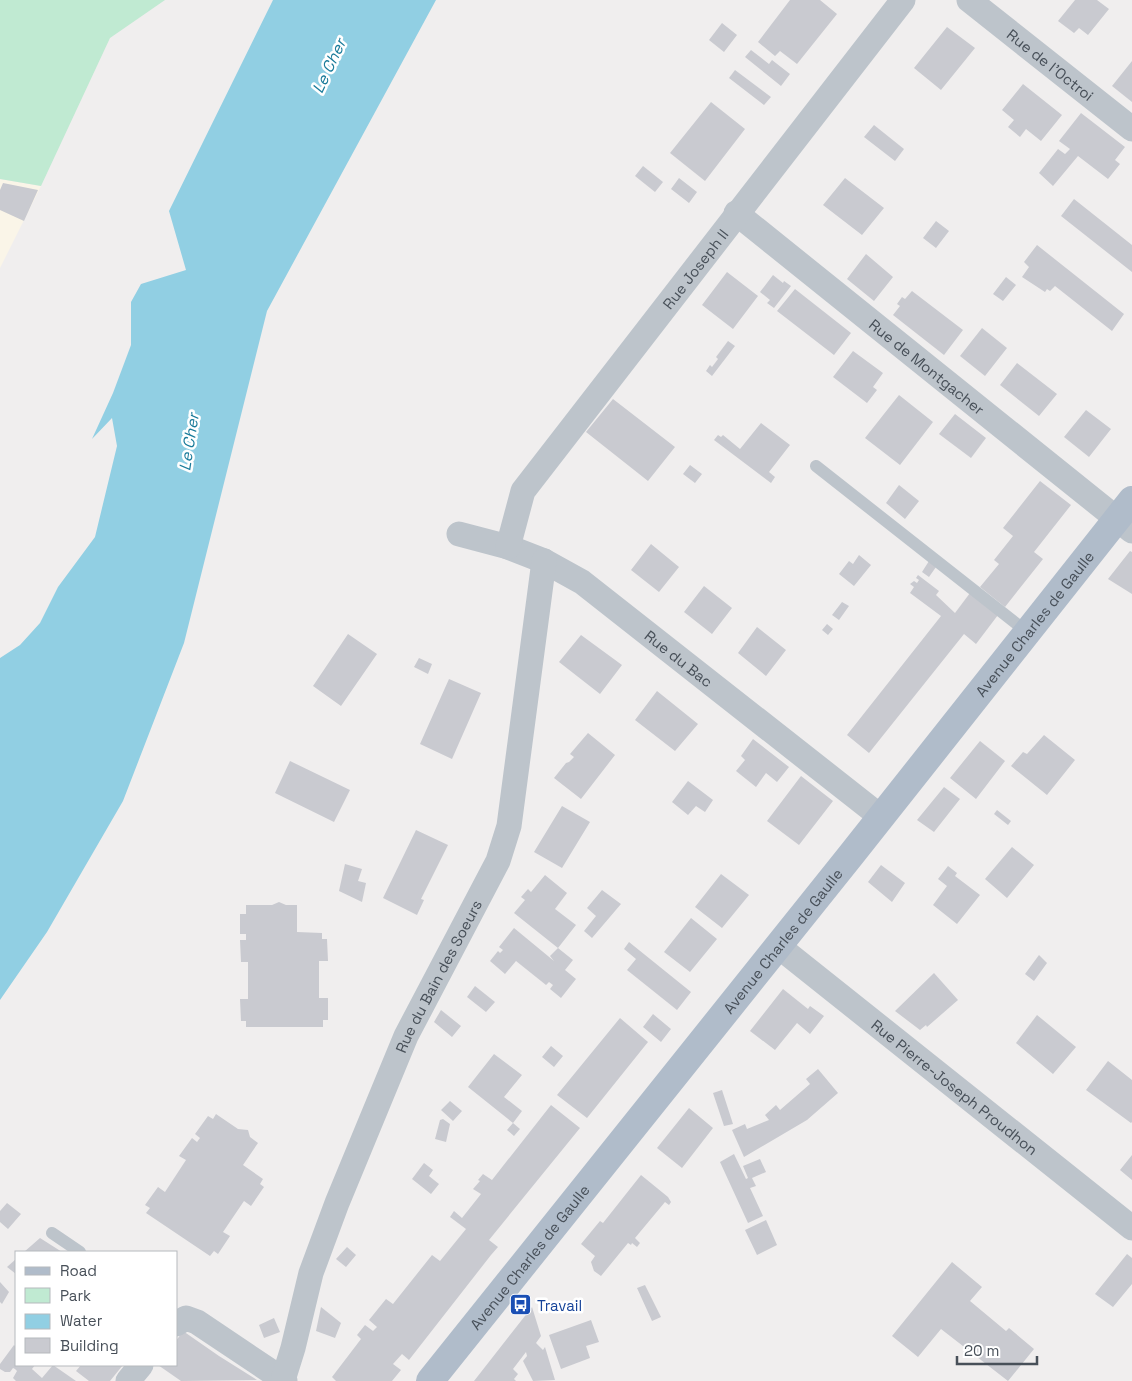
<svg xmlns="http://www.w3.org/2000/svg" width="1132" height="1381" font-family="'Space Grotesk',sans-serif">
	<rect width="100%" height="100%" fill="#f0eeee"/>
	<path fill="#faf5e8" d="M0 179 41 186 0 268Z"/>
	<path fill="#c0ead2" d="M0 0H165L110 38 41 186 0 179Z"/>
	<path fill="#91cfe3" d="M273 0H436L267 311 184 643 123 801 47 932 0 1000V658L20 645 40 623 58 587 95 537 117 446 112 418 92 439 113 393 131 345V302L141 284 186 270 169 211Z"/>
	<path fill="#c9cad0" d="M790 0H820L837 14 797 64 780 51 775 56 758 42Z
		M1075 0H1097L1109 9 1088 35 1079 28 1074 33 1058 21Z
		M722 23 737 35 724 52 709 40Z
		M947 27 975 48 941 90 914 68Z
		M751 50 769 64 772 60 790 74 781 86 745 57Z
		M1132 61V102L1112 86Z
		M735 70 771 97 764 105 729 78Z
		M1023 84 1062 115 1041 141 1026 129 1020 137 1008 127 1014 120 1002 110Z
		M711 102 745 129 705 181 670 153Z
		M1081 113 1125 147 1115 160 1120 164 1108 179 1078 156 1053 186 1039 173 1058 149 1065 154 1070 149 1059 141Z
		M874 125 904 149 895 161 864 137Z
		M643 166 663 182 655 192 635 176Z
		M679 178 697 192 689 203 671 189Z
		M845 178 884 208 862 235 823 205Z
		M3 183 38 190 24 221 0 210V190Z
		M1074 199 1132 245V272L1061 216Z
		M936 221 949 231 936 248 923 238Z
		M1037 245 1124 314 1112 331 1055 286 1050 291 1047 289 1045 292 1022 277 1029 267 1024 262Z
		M866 254 893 277 874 301 847 279Z
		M727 272 758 296 733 329 702 305Z
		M773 275 783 283 784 281 791 286 774 308 767 303 770 300 760 292Z
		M1006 277 1016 285 1003 301 993 294Z
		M795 289 851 333 834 355 777 311Z
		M912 291 963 330 944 355 893 315 900 306 897 304 902 297 905 299Z
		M982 328 1007 348 985 376 960 356Z
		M728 341 735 346 712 376 706 371 710 365 712 367 718 359 716 357Z
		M853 351 883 373 873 387 877 390 867 403 833 377Z
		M1017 363 1057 394 1039 416 1000 385Z
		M899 395 933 422 900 465 865 438Z
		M613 399 675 447 648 481 586 432Z
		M1086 410 1111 429 1089 457 1064 437Z
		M955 414 986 438 971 458 939 434Z
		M761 423 790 445 769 472 775 477 771 483 714 440 718 435 721 437 723 435 740 449Z
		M690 465 702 474 695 483 683 474Z
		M1040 481 1071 505 1034 552 1043 559 1005 607 980 587 999 564 994 560 1013 536 1003 528Z
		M899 485 919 501 905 519 886 503Z
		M651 544 679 567 659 592 631 570Z
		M1130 551 1132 552V594L1108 579Z
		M859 555 871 565 854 586 839 574 849 561 853 564Z
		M929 561 936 567 929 577 922 572Z
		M918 575 939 591 936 595 955 613 970 593 998 615 976 644 964 634 869 753 847 735 941 616 910 593 914 587 910 584 914 581 917 583 919 580 916 578Z
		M704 586 732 608 712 634 684 612Z
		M842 602 849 606 839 620 832 615Z
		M827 624 833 629 828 635 822 630Z
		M757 627 786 650 766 676 738 653Z
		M348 634 377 654 341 706 313 686Z
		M581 635 622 665 600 694 559 662Z
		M419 658 432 664 428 674 414 667Z
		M449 679 481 693 452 759 420 744Z
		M657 691 698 724 675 751 635 720Z
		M588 733 615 755 581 799 554 778 566 763 569 762 574 757 570 754Z
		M1044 735 1075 760 1047 795 1011 766 1023 752 1027 754Z
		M753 739 789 767 777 782 766 773 756 787 736 771 745 760 741 756Z
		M980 741 1005 761 976 799 950 778Z
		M290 761 350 790 334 822 275 793Z
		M801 776 833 801 799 845 767 821Z
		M688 781 713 800 705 812 696 806 688 815 672 802Z
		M944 787 960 799 934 832 917 820Z
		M562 806 590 822 562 868 534 852Z
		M997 810 1011 821 1008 825 994 814Z
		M416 830 448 845 421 899 424 900 417 915 383 898Z
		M1012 847 1034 865 1007 898 985 879Z
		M345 864 362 869 358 881 366 883 362 902 339 891Z
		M881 865 905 883 892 902 868 882Z
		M948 866 957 873 955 876 980 895 957 924 933 905 947 886 938 879Z
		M721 874 749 895 722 928 695 907Z
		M545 875 567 893 555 909 576 925 558 948 514 913 525 900 521 897 528 889 531 892Z
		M602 890 621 904 592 938 584 931 596 916 587 908Z
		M279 902 286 905H297V932L322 933V939H327L328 961H319V998H328V1020H323V1027H246V1021H241L240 999H248V962H241L240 940H246V934H240V914H246V905H272Z
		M691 918 717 939 690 972 664 952Z
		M514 928 554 961 550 956 558 948 573 960 565 970 576 979 561 998 550 989 553 985 549 982 546 985 516 961 505 974 490 961 498 951 500 953 503 950 499 947Z
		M629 942 691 992 677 1010 627 970 636 959 624 949Z
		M1039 955 1047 963 1034 981 1025 974Z
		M934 973 958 1000 927 1027 926 1025 920 1030 895 1011Z
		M475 986 495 1002 486 1012 467 997Z
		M783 989 808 1009 810 1006 824 1016 810 1034 797 1023 775 1050 750 1031Z
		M441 1010 461 1026 452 1037 434 1022Z
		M653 1014 671 1029 661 1042 643 1027Z
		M1037 1015 1076 1047 1053 1074 1016 1043Z
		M620 1018 648 1042 587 1118 557 1095Z
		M551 1046 563 1056 554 1067 542 1057Z
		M494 1054 522 1075 504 1097 522 1111 513 1123 468 1087Z
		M1108 1061 1132 1080V1122L1131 1123 1086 1090Z
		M818 1069 838 1093 807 1120 744 1157 732 1130 745 1124 747 1129 769 1120 765 1115 776 1105 780 1110 810 1084 806 1079Z
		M722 1090 733 1124 724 1126 713 1093Z
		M450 1101 462 1111 453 1121 441 1110Z
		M551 1105 580 1128 489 1240 498 1247 491 1255 409 1360 402 1354 393 1364 401 1370 392 1381H336L332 1377 361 1339 357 1335 365 1325 373 1331 377 1327 369 1320 386 1299 393 1304 432 1255 440 1261 466 1229 450 1217 454 1211 462 1218 481 1194 473 1189 480 1181 478 1180 483 1174 492 1180Z
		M689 1108 713 1128 682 1168 657 1148Z
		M216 1114 238 1129 248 1130 250 1137 258 1143 243 1165 263 1179 260 1184 264 1187 251 1206 244 1201 223 1232 230 1236 218 1254 214 1251 210 1256 146 1213 150 1208 145 1205 158 1187 165 1192 186 1160 179 1156 192 1138 197 1142 200 1138 195 1134 208 1116 213 1119Z
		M443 1119 450 1124 446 1142 435 1139 440 1120Z
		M513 1123 520 1129 514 1136 507 1130Z
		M734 1154 746 1179 748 1178 743 1166 760 1159 766 1172 752 1178 756 1186 750 1188 763 1216 748 1223 720 1162Z
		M1132 1155V1180L1120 1170Z
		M424 1163 433 1170 429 1176 439 1184 431 1194 412 1179Z
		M641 1175 668 1197 671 1202 669 1205 665 1202 635 1238 640 1243 637 1247 632 1243 631 1245 628 1243 601 1276 594 1271 591 1262 595 1256 581 1244 600 1221 603 1223Z
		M7 1203 21 1214 8 1229 0 1222V1211Z
		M766 1220 777 1245 757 1255 745 1230Z
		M40 1238 62 1252H24Z
		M347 1247 356 1255 346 1267 336 1259Z
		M1127 1254 1132 1258V1284L1113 1307 1095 1294Z
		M16 1259V1274L7 1267Z
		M952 1262 982 1287 970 1301 1006 1331 1009 1328 1034 1349 1008 1381 941 1329 918 1357 892 1336Z
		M0 1282 9 1292 2 1304 0 1302Z
		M645 1285 661 1317 652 1321 637 1288Z
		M321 1307 341 1323 335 1338 316 1331Z
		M532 1307 541 1336 536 1343 543 1350 545 1347 555 1380 533 1381 523 1361 527 1356 526 1352 513 1369 518 1374 514 1379 516 1381H474Z
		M274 1318 280 1332 264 1338 259 1325Z
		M591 1320 599 1342 586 1346 590 1358 561 1369 549 1335Z
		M183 1331 219 1356 257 1380 181 1381 158 1365H176V1341Z
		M14 1345 16 1347V1365H35L32 1369 42 1378 53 1365 76 1381H16L13 1378 17 1371 15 1369 13 1368 10 1372H5L0 1369V1364Z
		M81 1365H123L110 1381H89L76 1371Z"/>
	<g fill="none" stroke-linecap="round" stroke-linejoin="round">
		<path stroke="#bdc4cb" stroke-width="12" d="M816 466 1027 632
			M52 1233 80 1252"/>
		<g stroke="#bdc4cb" stroke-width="25">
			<path id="s1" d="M969 0 1132 129"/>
			<path id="s2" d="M736 213 1132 531"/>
			<path id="s3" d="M459 534 508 547 544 561 582 582 881 817"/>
			<path id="s4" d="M508 547 523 491 903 0"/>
			<path id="s5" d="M778 946 1132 1228"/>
			<path d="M176 1324 186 1318 197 1322 285 1381"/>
			<path id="s6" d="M283 1380 293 1348 311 1273 337 1203 406 1036 498 861 509 826 544 561"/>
			<path d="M128 1381 141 1365"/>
		</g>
		<path stroke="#b0bcca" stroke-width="28" id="s7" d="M430 1381 851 855 1132 500"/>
	</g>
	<defs>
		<symbol id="bus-square" viewBox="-11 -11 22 22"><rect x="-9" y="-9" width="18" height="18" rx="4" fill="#1a4fb4" stroke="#fff"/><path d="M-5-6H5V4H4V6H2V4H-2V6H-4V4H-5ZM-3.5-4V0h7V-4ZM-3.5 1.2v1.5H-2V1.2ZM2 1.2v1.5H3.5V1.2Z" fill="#fff"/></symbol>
	</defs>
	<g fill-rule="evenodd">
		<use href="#bus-square" x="508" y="1292" width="25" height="25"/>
	</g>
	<g text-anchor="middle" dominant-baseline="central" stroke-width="5" stroke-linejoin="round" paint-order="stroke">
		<g font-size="15" fill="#485059" stroke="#fff">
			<text stroke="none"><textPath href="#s1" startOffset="104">Rue de l'Octroi</textPath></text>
			<text stroke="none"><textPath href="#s4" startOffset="339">Rue Joseph II</textPath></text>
			<text stroke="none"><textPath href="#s2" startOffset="245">Rue de Montgacher</textPath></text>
			<text stroke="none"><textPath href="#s7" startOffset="969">Avenue Charles de Gaulle</textPath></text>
			<text stroke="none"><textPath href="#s3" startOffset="256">Rue du Bac</textPath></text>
			<text stroke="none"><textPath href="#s7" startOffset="564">Avenue Charles de Gaulle</textPath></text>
			<text stroke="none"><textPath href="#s6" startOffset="434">Rue du Bain des Soeurs</textPath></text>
			<text stroke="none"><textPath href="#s5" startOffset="226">Rue Pierre-Joseph Proudhon</textPath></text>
			<text stroke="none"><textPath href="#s7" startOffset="159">Avenue Charles de Gaulle</textPath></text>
		</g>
		<g font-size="15" fill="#164399" stroke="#fff" text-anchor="start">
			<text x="537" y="1305">Travail</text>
		</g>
		<g font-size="16" font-style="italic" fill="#1a7b9a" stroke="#fff">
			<text transform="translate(329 66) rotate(-65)">Le Cher</text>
			<text transform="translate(189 442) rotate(-81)">Le Cher</text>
		</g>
	</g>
	<rect x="15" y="1251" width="162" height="115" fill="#ffffff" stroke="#b6b9bd"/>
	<rect x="25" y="1267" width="25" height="8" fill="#b0bcca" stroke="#b6b9bd"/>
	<text x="60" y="1276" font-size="15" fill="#485059">Road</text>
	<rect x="25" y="1288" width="25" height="15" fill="#c0ead2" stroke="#b6b9bd"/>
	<text x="60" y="1301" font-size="15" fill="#485059">Park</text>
	<rect x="25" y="1314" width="25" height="15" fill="#91cfe3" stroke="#b6b9bd"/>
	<text x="60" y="1326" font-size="15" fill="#485059">Water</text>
	<rect x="25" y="1338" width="25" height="15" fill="#c9cad0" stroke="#b6b9bd"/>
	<text x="60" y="1351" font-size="15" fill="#485059">Building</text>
	<path d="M957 1356v8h80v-8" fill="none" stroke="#485059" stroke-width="2.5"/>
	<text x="964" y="1356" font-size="15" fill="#485059" stroke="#ffffff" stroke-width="4" paint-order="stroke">20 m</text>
</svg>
